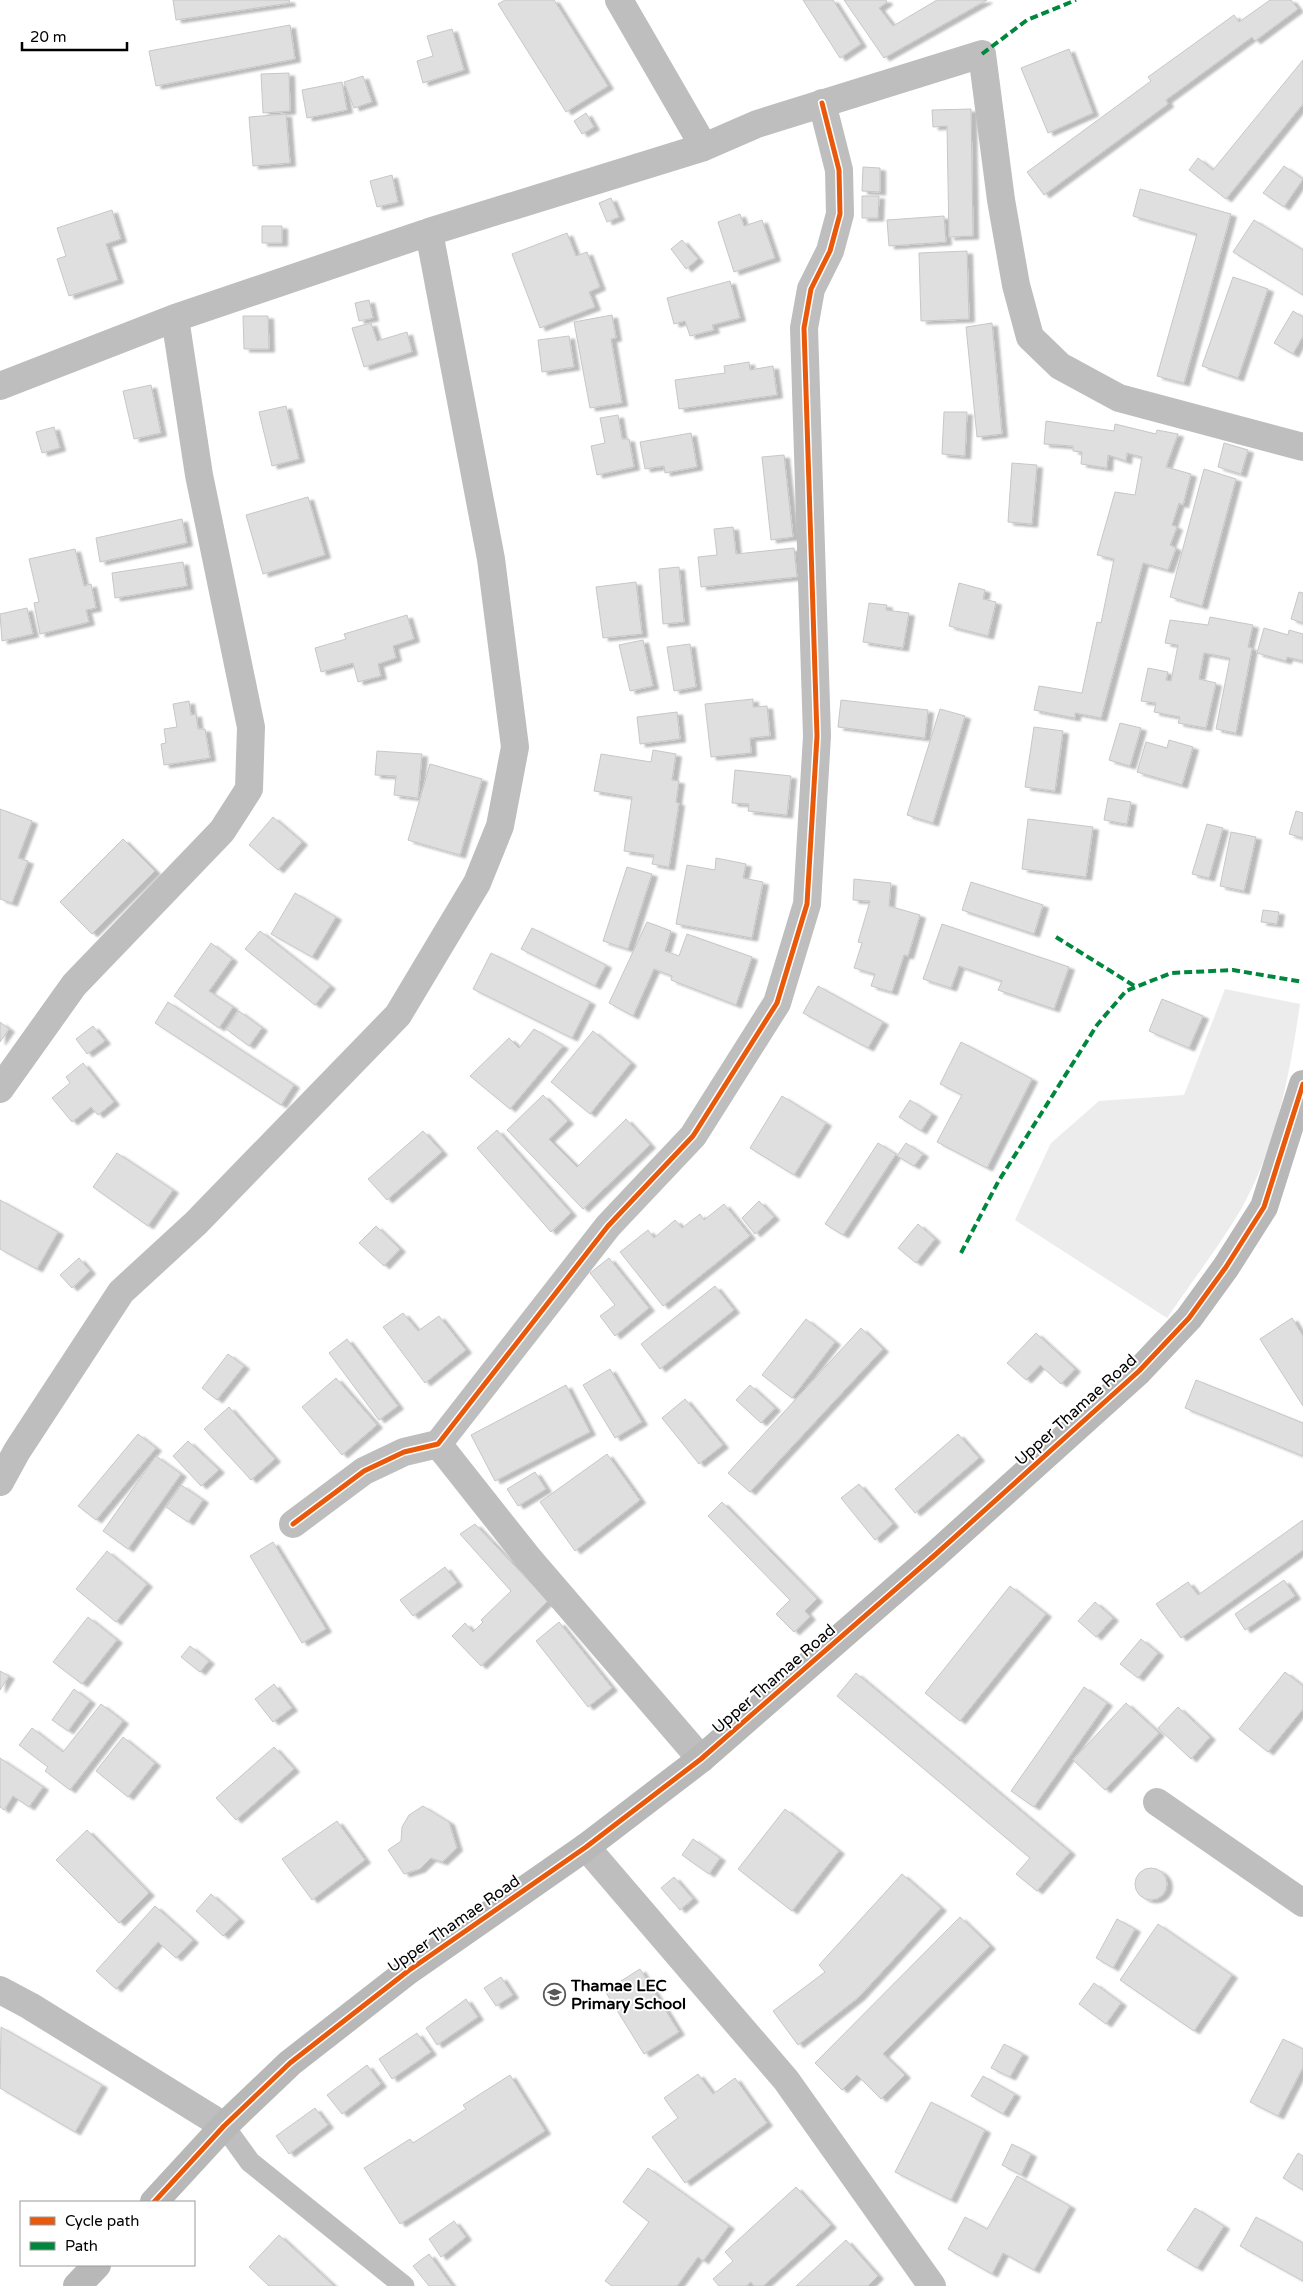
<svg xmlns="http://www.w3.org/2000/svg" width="1303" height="2286" font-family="'Varela Round',sans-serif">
	<defs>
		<filter id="shadow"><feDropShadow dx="5.5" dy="3" stdDeviation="1" flood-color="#0004"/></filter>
	</defs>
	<rect width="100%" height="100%" fill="#fff"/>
	<path fill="#ececec" d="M1225 989 1300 1004C1289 1079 1275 1155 1234 1221 1213 1254 1189 1286 1167 1318L1015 1220 1051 1143 1099 1101 1184 1095Z"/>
	<path fill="#dfdfdf" stroke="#c7c7c7" filter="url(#shadow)" d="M173 0H289L290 3 176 20Z
		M505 0H554L608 86 566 112 498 4Z
		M803 0H833L861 44 840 58Z
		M844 0H886L887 2 879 8 893 26 937 0H987L884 58Z
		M1270 0H1291L1298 9 1255 41 1252 37 1166 100 1168 104 1044 195 1027 172 1151 81 1148 77 1234 15 1239 22Z
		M290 25 295 59 156 86 149 51Z
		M452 29 464 70 423 83 417 61 433 56 427 36Z
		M1069 49 1093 113 1048 133 1021 68Z
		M1303 60V104L1226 199 1189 170 1198 158 1213 170Z
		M289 73 290 111 263 113 261 74Z
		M363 76 372 102 354 108 344 82Z
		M342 82 347 110 307 118 302 90Z
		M971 109 973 236 949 237 947 126 933 127 932 110Z
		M586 113 594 127 582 134 574 121Z
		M286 114 290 163 253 166 249 117Z
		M1284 166 1303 179 1284 207 1263 193Z
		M863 167 880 168V192L862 191Z
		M392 175 398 202 377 207 370 181Z
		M1140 189 1231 214 1184 383 1157 376 1197 234 1133 216Z
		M862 196H879L878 218H862Z
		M611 198 619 217 607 222 599 203Z
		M112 210 121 239 106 244 118 280 69 296 57 259 66 256 57 228Z
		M740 214 744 226 762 220 775 258 734 272 718 222Z
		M944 216 946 242 889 246 887 220Z
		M1254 220 1303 250V295L1233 252Z
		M262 226H282V243H262Z
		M567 233 576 256 587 252 600 287 589 292 595 307 540 328 512 254Z
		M682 240 698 259 686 269 671 249Z
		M967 251 969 319 921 321 919 253Z
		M1233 277 1268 289 1238 378 1202 366Z
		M730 281 740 318 712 325 714 330 690 336 685 321 674 324 667 298Z
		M369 300 373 318 359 321 355 303Z
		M1293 311 1303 317V336L1293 354 1274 343Z
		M612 315 616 338 611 339 622 403 590 408 574 322Z
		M243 316H268L269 349H244Z
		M371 323 377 341 407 332 412 352 364 367 352 328Z
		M992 323 1002 434 977 437 966 327Z
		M569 336 574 367 542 372 538 340Z
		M749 362 750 370 773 366 777 395 679 409 675 380 725 373 724 366Z
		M151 385 161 433 134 439 123 391Z
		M286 406 299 459 272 466 259 412Z
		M944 412H967L965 456 942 454Z
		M618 415 622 439H629L634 467 597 475 591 446 605 443 600 418Z
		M1046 421 1114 431 1115 424 1156 434 1157 430 1178 434 1166 467 1191 474 1183 505 1179 503 1172 525 1177 527 1170 545 1176 548 1168 570 1143 563 1101 718 1075 713V718L1034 710 1039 686 1082 693 1097 622 1101 623 1114 559 1097 555 1115 492 1135 495 1142 457 1127 453 1126 461 1108 455 1107 468 1081 464 1082 452 1073 451V446L1044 444Z
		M54 427 60 448 42 453 36 432Z
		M691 433 697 467 665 473 664 466 645 469 640 442Z
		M1224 443 1248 450 1241 474 1218 467Z
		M784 455 793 537 771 540 762 457Z
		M1012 463 1037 465 1032 524 1008 522Z
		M1204 469 1236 479 1202 606 1170 597Z
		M308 497 325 555 263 574 246 515Z
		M182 519 187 543 100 562 96 538Z
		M733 527 736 554 794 548 797 577 701 587 698 557 717 555 714 529Z
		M75 549 84 586 91 584 96 608 86 610 89 622 40 634 34 603 39 602 29 559Z
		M183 562 187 586 115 598 112 573Z
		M679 567 684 622 663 624 659 569Z
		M636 582 642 634 603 638 596 587Z
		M959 583 985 590 983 599 996 602 988 636 949 626Z
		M1299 592 1303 593V623L1291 619Z
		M869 603 887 605 886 610 909 613 903 648 863 642Z
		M27 608 33 634 2 641 0 614Z
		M407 615 414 639 393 646 396 658 378 664 381 676 358 682 353 663 321 672 315 648 346 639 344 634Z
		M1210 617 1253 625 1248 647 1252 648 1236 733 1216 729 1230 658 1204 653 1199 679 1216 683 1206 728 1178 723 1180 717 1154 712 1156 703 1141 701 1148 668 1168 672 1166 680 1171 681 1178 645 1165 643 1170 620 1208 625Z
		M1264 628 1288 635 1289 630 1303 634V661L1287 657 1286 661 1257 653Z
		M643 640 653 686 630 691 619 645Z
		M690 644 696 687 674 691 667 647Z
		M753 699V707L767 706 770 736 750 738 751 753 711 757 705 704Z
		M841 700 928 710 925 738 838 727Z
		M189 701 191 715 196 714 198 729H205L210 758 164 765 161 744 166 743 164 729 177 727 173 704Z
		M940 709 965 716 933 823 907 815Z
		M677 712 680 739 640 744 637 717Z
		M1120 723 1141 728 1130 766 1109 760Z
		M1034 727 1063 731 1055 791 1025 787Z
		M1169 740 1193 747 1182 785 1137 772 1146 742 1167 748Z
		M653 750 676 754 672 780 679 781 676 802 679 803 669 867 652 864 654 855 624 851 632 797 594 791 601 754 651 762Z
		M377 751 422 754 418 798 394 795 396 776 375 775Z
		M430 764 482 779 460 855 408 840Z
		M735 770 791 776 787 815 748 811 749 804 732 803Z
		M1108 798 1131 802 1127 824 1104 820Z
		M0 809 32 821 18 858 28 861 12 903 0 899Z
		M1296 811 1303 813V838L1289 834Z
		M273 817 302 842 278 870 249 845Z
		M1028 819 1093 827 1086 877 1022 869Z
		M1207 824 1223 828 1209 878 1192 874Z
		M1231 832 1256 837 1244 891 1220 886Z
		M123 839 155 871 92 934 60 902Z
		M716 858 746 864 743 878 763 882 752 938 676 924 687 865 715 870Z
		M627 867 652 874 628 949 603 941Z
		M854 879 891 883 889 906 920 915 908 956 904 955 892 992 871 986 875 974 854 968 862 943 858 942 870 901 853 900Z
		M971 882 1043 905 1034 934 962 910Z
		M295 893 336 917 312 957 271 934Z
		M1263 910 1279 912 1277 924 1261 922Z
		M647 922 671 931 665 951 679 956 687 934 752 957 736 1005 671 980 672 976 654 969 633 1016 609 1003Z
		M942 924 1069 967 1054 1009 998 990 1002 981 959 966 951 988 923 979Z
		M532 928 606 965 595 986 521 949Z
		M260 931 330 986 315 1005 245 949Z
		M211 943 232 959 209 991 233 1007 219 1028 174 996Z
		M491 953 590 1002 572 1038 473 989Z
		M818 986 883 1022 868 1048 803 1013Z
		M1162 999 1203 1016 1189 1048 1149 1031Z
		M168 1002 294 1085 281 1105 155 1023Z
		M239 1011 262 1028 249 1046 226 1029Z
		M0 1022 9 1029 0 1042Z
		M93 1026 105 1041 87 1054 76 1039Z
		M534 1029 563 1046 510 1109 470 1076 509 1038 519 1048Z
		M593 1031 631 1063 590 1114 551 1082Z
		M961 1042 1032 1079 987 1168 937 1142 962 1095 940 1084Z
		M83 1063 114 1102 98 1115 91 1107 72 1122 52 1098 70 1083 66 1077Z
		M543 1095 568 1121 549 1139 577 1167 626 1119 650 1145 583 1209 507 1130Z
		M782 1096 826 1123 794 1175 750 1148Z
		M910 1100 932 1114 921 1131 899 1117Z
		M497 1130 571 1213 551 1232 477 1148Z
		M423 1131 442 1152 387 1200 368 1179Z
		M878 1143 896 1154 843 1235 825 1224Z
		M906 1143 923 1154 914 1166 897 1156Z
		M117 1153 173 1190 148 1226 93 1187Z
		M0 1200 58 1232 37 1269 0 1249Z
		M759 1201 774 1217 755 1234 742 1218Z
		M724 1204 750 1236 663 1306 620 1252 648 1230 654 1238 675 1220 682 1228 700 1214 704 1220Z
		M918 1224 935 1239 916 1263 898 1248Z
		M376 1226 400 1249 384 1266 359 1243Z
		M79 1258 90 1271 72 1288 60 1275Z
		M609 1258 649 1308 615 1336 600 1316 615 1305 590 1273Z
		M715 1286 734 1310 660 1369 641 1344Z
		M403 1313 418 1331 439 1316 466 1350 425 1383 383 1327Z
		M1292 1318 1303 1336V1406L1260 1339Z
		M806 1319 835 1342 792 1398 762 1375Z
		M861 1328 883 1349 750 1492 728 1473Z
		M1036 1333 1075 1369 1061 1384 1040 1365 1026 1380 1007 1363Z
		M347 1339 398 1406 379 1420 329 1353Z
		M228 1354 244 1366 217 1400 202 1388Z
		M610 1369 642 1422 615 1438 583 1385Z
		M336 1378 377 1425 342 1455 302 1407Z
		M1196 1380 1303 1423V1456L1185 1408Z
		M566 1385 590 1432 495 1481 471 1435Z
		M750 1385 775 1408 761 1423 736 1400Z
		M685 1399 723 1445 699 1464 662 1418Z
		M229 1407 275 1459 251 1480 204 1429Z
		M138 1434 156 1448 96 1520 78 1506Z
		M958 1434 979 1458 915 1513 895 1489Z
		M188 1441 219 1470 201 1486 173 1456Z
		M607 1454 640 1500 575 1551 540 1502Z
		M156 1456 181 1474 128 1549 103 1531Z
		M535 1472 546 1489 518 1506 507 1489Z
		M859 1484 893 1524 875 1540 841 1498Z
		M181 1485 203 1500 188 1522 166 1507Z
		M722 1502 817 1599 805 1611 810 1617 794 1632 776 1614 790 1600 708 1516Z
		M1303 1520V1550L1181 1638 1156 1604 1188 1582 1198 1595Z
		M475 1524 548 1601 481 1666 452 1636 465 1623 473 1632 483 1622 481 1620 511 1591 460 1534Z
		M273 1542 326 1629 302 1643 250 1556Z
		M107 1551 147 1584 116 1622 76 1589Z
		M445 1567 457 1583 413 1616 400 1600Z
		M1284 1580 1295 1596 1245 1630 1235 1614Z
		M1010 1586 1046 1614 960 1721 925 1693Z
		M1095 1602 1113 1618 1096 1637 1078 1621Z
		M88 1617 117 1640 82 1684 53 1662Z
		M559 1622 612 1688 588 1707 536 1641Z
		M1141 1639 1158 1653 1138 1678 1120 1664Z
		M190 1646 209 1661 200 1672 181 1657Z
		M0 1671 9 1676 0 1690Z
		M1285 1672 1303 1686V1709L1268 1752 1239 1729Z
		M856 1673 1070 1852 1037 1891 1016 1874 1030 1858 837 1696Z
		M274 1684 292 1708 273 1722 255 1699Z
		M1084 1687 1107 1703 1034 1807 1011 1791Z
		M74 1689 90 1701 68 1731 52 1720Z
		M1126 1703 1159 1733 1105 1790 1073 1760Z
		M101 1704 123 1721 70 1790 45 1771 48 1767 19 1745 32 1728 63 1752Z
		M1178 1707 1210 1737 1191 1759 1158 1728Z
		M123 1737 155 1763 128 1797 96 1771Z
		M274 1747 294 1769 236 1820 216 1798Z
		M0 1758 43 1787 29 1807 13 1796 4 1810 0 1807Z
		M423 1806 449 1822 457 1848 442 1862 431 1858 420 1869 404 1874 388 1850 401 1841 402 1827 409 1815Z
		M785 1809 839 1851 792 1911 738 1869Z
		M337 1821 365 1860 312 1900 282 1859Z
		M87 1830 149 1893 119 1923 56 1860Z
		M693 1839 720 1858 709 1874 682 1855Z
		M1135 1884a16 16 0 1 1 32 0a16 16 0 1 1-32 0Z
		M902 1874 941 1908 859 1997 798 2045 773 2011 825 1972 819 1965Z
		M674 1877 693 1899 680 1910 661 1888Z
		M211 1894 239 1919 223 1936 196 1911Z
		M155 1906 193 1940 176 1958 158 1942 116 1989 96 1971Z
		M960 1917 990 1946 883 2054 905 2075 881 2099 857 2075 842 2090 815 2063Z
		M1117 1919 1135 1929 1113 1968 1096 1958Z
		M1158 1924 1232 1975 1194 2031 1120 1980Z
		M640 1969 679 2032 644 2054 605 1991Z
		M501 1977 513 1995 496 2006 484 1988Z
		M1094 1983 1121 2003 1106 2024 1079 2004Z
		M466 1999 478 2017 437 2045 426 2028Z
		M1 2027 102 2085 75 2132 0 2088Z
		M417 2033 431 2052 392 2079 379 2059Z
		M1283 2039 1303 2049V2067L1278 2116 1250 2102Z
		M1004 2044 1023 2054 1010 2077 991 2068Z
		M367 2065 381 2084 342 2114 327 2095Z
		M698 2074 713 2094 735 2078 767 2123 685 2183 652 2137 678 2118 664 2098Z
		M510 2075 545 2131 400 2224 364 2168 410 2139 413 2143 466 2109 463 2105Z
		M983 2076 1015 2094 1003 2114 971 2096Z
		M931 2102 985 2130 951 2200 895 2172Z
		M315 2108 328 2125 289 2154 276 2136Z
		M1012 2144 1031 2154 1021 2175 1002 2165Z
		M1298 2153 1303 2156V2190L1283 2178Z
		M648 2168 729 2226 703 2261 698 2257 677 2286H612L605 2281 649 2222 623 2202Z
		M1017 2176 1070 2206 1034 2270 1003 2253 992 2274 948 2249 965 2217 987 2229Z
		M796 2187 831 2225 763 2286H754L751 2282 746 2286H719L713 2279 733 2261 725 2252Z
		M1195 2208 1224 2226 1197 2268 1167 2250Z
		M1256 2217 1303 2243V2281L1240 2246Z
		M454 2221 466 2237 441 2257 429 2239Z
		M279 2235 334 2286H269L249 2267Z
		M846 2240 878 2276 868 2286H796Z
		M429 2254 452 2286H429L413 2266Z"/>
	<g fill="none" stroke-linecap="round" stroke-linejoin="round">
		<path stroke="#bebebe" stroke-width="21" d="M224 2126 250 2162 404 2286"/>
		<path stroke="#bebebe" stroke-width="28" d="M619 0 704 147
			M0 386 175 318 429 232 704 147 757 124 982 54 1001 200 1016 285 1030 337 1060 366 1119 398 1303 447
			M0 1089 74 985 222 831 249 789 251 727 199 475 175 318
			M438 1444 529 1559 701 1759
			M0 1482 17 1451 121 1292 196 1223 398 1015 477 883 500 826 515 747 491 559 429 232
			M293 1524 364 1471 404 1452 438 1444 608 1226 693 1136 777 1003 807 904 817 736 804 328 811 289 830 251 840 214 839 170 822 103
			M1157 1802 1303 1903
			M586 1847 786 2080 932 2286
			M0 1990 30 2006 224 2126"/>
		<path stroke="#b8b8b8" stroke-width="28" d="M154 2202 224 2126 290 2063 408 1971 586 1847 701 1759 936 1554 1139 1371 1189 1318 1226 1267 1264 1207 1303 1084
			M77 2286 97 2265"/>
		<path stroke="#00873e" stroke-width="4" stroke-dasharray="8 4" stroke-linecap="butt" d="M982 54 1027 20 1076 0
			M1056 937 1136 987
			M961 1253 998 1182 1097 1025 1126 991 1171 973 1233 970 1303 982"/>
		<defs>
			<path id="cycleway" d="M293 1524 364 1471 404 1452 438 1444 608 1226 693 1136 777 1003 807 904 817 736 804 328 811 289 830 251 840 214 839 170 822 103
				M154 2202 224 2126 290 2063 408 1971 586 1847 701 1759 936 1554 1139 1371 1189 1318 1226 1267 1264 1207 1303 1084"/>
		</defs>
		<use href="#cycleway" stroke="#fff" stroke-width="8"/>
		<use href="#cycleway" stroke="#e8590c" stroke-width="5"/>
	</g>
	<defs>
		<symbol id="school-ring" viewBox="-11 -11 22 22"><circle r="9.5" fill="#fff" stroke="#595959" stroke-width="1.5"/><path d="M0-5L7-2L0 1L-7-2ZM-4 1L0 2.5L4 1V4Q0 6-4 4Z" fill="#595959"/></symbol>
	</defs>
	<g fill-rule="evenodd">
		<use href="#school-ring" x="542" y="1982" width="25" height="25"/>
	</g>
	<g text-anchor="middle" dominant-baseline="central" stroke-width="4" stroke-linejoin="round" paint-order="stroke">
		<g font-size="16" fill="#000" stroke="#fff">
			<text transform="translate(1076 1410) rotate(-42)">Upper Thamae Road</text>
			<text transform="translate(774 1679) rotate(-41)">Upper Thamae Road</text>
			<text transform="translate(454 1924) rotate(-35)">Upper Thamae Road</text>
		</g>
		<g font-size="16" font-weight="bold" fill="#000" stroke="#fff" text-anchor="start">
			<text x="571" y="1986">Thamae LEC<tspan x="571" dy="18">Primary School</tspan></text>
		</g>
	</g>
	<rect x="20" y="2201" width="175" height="65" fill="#ffffff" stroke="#999999"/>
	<rect x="30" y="2217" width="25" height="8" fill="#e8590c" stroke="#999999"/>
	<text x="65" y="2226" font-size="15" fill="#000000">Cycle path</text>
	<rect x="30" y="2242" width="25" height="8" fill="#00873e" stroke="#999999"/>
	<text x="65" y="2251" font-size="15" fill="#000000">Path</text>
	<path d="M22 42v8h105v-8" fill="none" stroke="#000000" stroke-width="2.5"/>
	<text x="30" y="42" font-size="15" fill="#000000" stroke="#ffffff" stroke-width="4" paint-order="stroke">20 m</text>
</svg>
